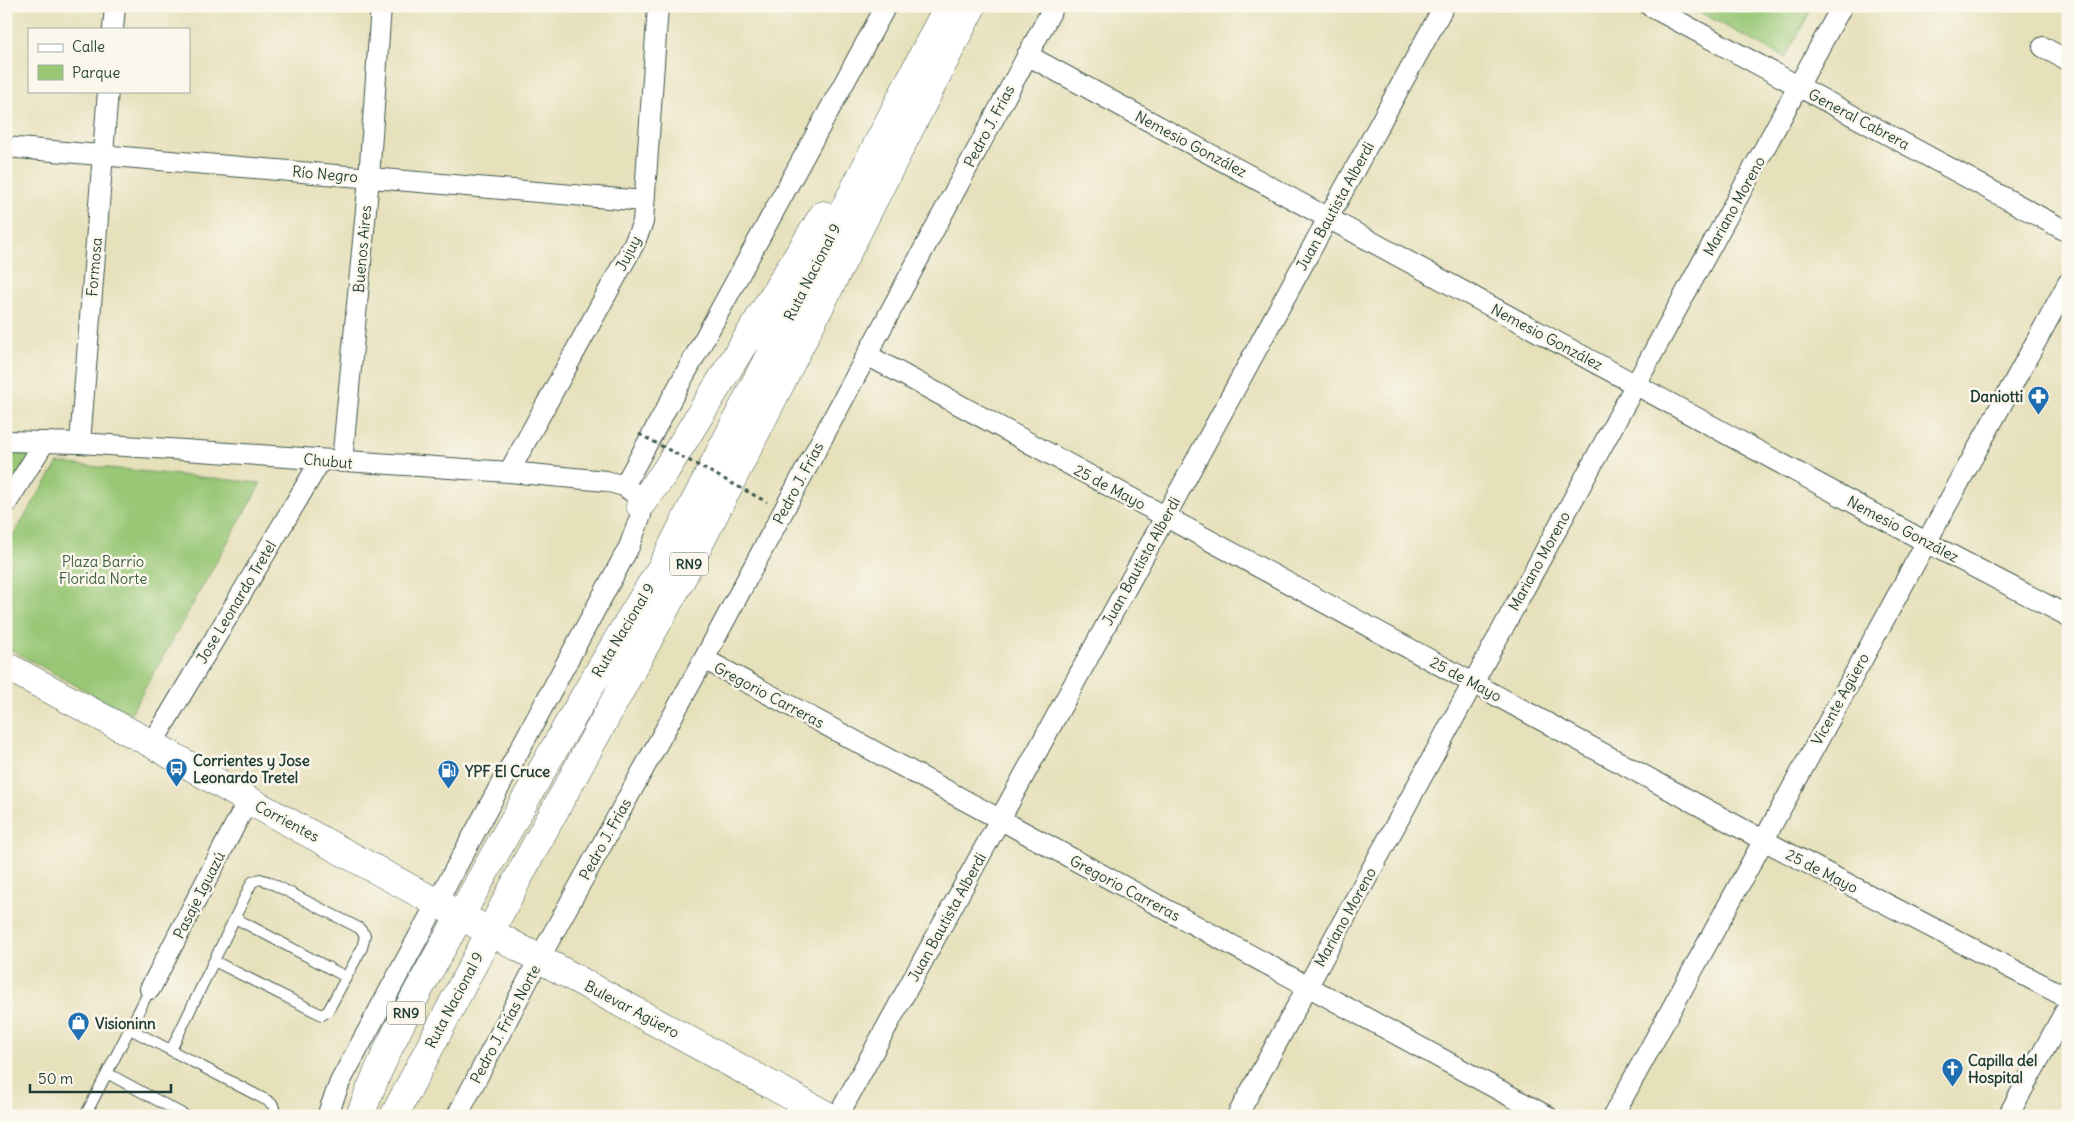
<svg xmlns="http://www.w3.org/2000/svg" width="2074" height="1122" font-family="Delius,sans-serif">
	<rect width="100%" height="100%" fill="#fbf7ec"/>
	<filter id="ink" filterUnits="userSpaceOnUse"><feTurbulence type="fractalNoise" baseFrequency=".02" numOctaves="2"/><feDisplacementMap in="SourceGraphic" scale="10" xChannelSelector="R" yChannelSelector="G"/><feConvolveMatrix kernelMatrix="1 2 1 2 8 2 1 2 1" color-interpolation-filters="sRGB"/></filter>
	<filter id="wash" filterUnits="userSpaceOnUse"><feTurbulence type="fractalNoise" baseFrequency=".0096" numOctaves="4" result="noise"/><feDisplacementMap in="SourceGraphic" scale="20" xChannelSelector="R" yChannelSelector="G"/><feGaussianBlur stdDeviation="1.12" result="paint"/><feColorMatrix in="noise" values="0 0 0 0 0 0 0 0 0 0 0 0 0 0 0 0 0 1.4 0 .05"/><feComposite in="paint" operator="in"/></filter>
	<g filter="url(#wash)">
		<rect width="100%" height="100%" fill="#e6e0bb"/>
		<path fill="#98c776" stroke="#5c8255" d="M1688 6H1813L1785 58Z
			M6 444 39 446 6 491Z
			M58 463 261 483 130 715 6 647V546Z"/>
	</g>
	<g filter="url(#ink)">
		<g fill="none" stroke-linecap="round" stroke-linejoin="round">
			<defs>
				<path id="lane" d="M235 918 346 977
					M130 1029 268 1101 273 1105 275 1112 273 1116
					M171 1050 252 882 260 879 269 882 359 928 365 935 362 948 328 1011 322 1015 214 961
					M107 1073 186 1116
					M85 1116 150 989"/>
				<path id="street" d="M1650 6 2068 232
					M113 29 115 6
					M2043 47 2068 61
					M1027 55 1926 542 2068 616
					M6 147 644 201
					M867 355 1763 840 2068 998
					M6 441 80 443 509 472 606 481 624 486 635 494 640 505 641 515 629 547 340 1082 327 1116
					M80 443 108 91
					M342 462 369 178 381 6
					M509 472 634 244 643 222 658 6
					M624 486 886 6
					M6 504 44 443
					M704 659 1547 1116
					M152 744 321 460
					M150 989 248 800
					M457 1116 539 959 704 659 1054 6
					M838 1116 1444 6
					M1237 1116 1842 6
					M1613 1116 2068 283
					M2008 1116 2068 1006"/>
				<path id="secondary" d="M6 666 152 744 248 800 828 1116"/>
				<path id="highway" d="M640 505 664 473 823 215
					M360 1116C390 1033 436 960 478 884 537 778 596 673 660 570L948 6
					M394 1116 526 863 682 578 972 6"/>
			</defs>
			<use href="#lane" stroke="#3d5548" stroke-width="12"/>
			<use href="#street" stroke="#3d5548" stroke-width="22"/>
			<use href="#secondary" stroke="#3d5548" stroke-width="29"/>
			<use href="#highway" stroke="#3d5548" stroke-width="29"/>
			<use href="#lane" stroke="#fff" stroke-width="10"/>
			<use href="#street" stroke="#fff" stroke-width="20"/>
			<use href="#secondary" stroke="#fff" stroke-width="28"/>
			<use href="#highway" stroke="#fff" stroke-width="28"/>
			<path stroke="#3d5548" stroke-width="3" stroke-dasharray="4 4" stroke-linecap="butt" d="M639 434 767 502"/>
		</g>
	</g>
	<defs>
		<symbol id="pharmacy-pin" viewBox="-11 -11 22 30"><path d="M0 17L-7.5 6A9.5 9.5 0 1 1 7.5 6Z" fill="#1f6fb2" stroke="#fbf7ec"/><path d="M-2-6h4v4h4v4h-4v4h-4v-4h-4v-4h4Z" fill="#fff"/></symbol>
		<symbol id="bus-pin" viewBox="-11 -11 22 30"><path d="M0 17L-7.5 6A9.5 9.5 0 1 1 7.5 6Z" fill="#1f6fb2" stroke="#fbf7ec"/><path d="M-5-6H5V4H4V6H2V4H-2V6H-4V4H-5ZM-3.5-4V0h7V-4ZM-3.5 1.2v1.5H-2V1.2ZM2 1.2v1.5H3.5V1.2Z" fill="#fff"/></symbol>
		<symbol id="fuel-pin" viewBox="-11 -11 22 30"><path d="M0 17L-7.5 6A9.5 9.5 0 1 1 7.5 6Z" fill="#1f6fb2" stroke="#fbf7ec"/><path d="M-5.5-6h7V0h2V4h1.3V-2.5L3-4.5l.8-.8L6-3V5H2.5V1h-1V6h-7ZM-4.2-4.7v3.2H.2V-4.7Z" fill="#fff"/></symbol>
		<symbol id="shop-pin" viewBox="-11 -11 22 30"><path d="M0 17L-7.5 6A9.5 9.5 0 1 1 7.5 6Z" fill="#1f6fb2" stroke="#fbf7ec"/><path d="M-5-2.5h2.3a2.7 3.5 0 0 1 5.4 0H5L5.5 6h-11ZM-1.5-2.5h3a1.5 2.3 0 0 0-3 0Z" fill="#fff"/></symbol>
		<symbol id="church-pin" viewBox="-11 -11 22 30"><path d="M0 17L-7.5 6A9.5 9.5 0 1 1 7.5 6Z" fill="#1f6fb2" stroke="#fbf7ec"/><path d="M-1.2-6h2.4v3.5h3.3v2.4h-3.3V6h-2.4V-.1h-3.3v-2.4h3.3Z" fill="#fff"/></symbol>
	</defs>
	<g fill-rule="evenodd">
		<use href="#pharmacy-pin" x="2026" y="384" width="25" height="34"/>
		<use href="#bus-pin" x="164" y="756" width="25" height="34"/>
		<use href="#fuel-pin" x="436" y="758" width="25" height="34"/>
		<use href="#shop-pin" x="66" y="1010" width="25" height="34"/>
		<use href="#church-pin" x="1940" y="1056" width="25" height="34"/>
	</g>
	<g text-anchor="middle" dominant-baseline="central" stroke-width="5" stroke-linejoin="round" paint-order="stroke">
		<g fill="#fbf7ec" stroke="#61756b" stroke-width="1">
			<rect x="670" y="552.5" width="38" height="23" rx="4"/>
			<rect x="387" y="1001.5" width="38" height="23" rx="4"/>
		</g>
		<g font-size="14" font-weight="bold" fill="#1f3d34">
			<text x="689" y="564">RN9</text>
			<text x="406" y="1013">RN9</text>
		</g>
		<g font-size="15" fill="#1f3d34" stroke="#fbf7ec">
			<text transform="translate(1859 119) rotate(28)">General Cabrera</text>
			<text transform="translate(989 126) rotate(-62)">Pedro J. Frías</text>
			<text transform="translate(1191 144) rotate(28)">Nemesio González</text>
			<text transform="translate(325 174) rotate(5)">Río Negro</text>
			<text transform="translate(1335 206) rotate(-61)">Juan Bautista Alberdi</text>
			<text transform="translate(1734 206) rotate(-61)">Mariano Moreno</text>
			<text transform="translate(362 249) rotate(-85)">Buenos Aires</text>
			<text transform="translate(628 253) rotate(-63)">Jujuy</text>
			<text transform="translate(94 267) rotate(-85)">Formosa</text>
			<text transform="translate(812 272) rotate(-63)">Ruta Nacional 9</text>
			<text transform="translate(1547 337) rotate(28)">Nemesio González</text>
			<text transform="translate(328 461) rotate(5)">Chubut</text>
			<text transform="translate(798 483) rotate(-62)">Pedro J. Frías</text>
			<text transform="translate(1110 487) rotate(28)">25 de Mayo</text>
			<text transform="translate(1903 529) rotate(28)">Nemesio González</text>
			<text transform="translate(1141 561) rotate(-61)">Juan Bautista Alberdi</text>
			<text transform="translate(1539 561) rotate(-61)">Mariano Moreno</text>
			<text transform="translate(236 602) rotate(-59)">Jose Leonardo Tretel</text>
			<text transform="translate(623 630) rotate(-59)">Ruta Nacional 9</text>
			<text transform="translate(1466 679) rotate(28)">25 de Mayo</text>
			<text transform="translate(769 695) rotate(28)">Gregorio Carreras</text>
			<text transform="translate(1840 699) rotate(-61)">Vicente Agüero</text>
			<text transform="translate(287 821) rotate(28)">Corrientes</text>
			<text transform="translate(605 839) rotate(-61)">Pedro J. Frías</text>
			<text transform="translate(1822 871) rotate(27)">25 de Mayo</text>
			<text transform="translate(1125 888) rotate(28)">Gregorio Carreras</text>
			<text transform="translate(199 895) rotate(-63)">Pasaje Iguazú</text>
			<text transform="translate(947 917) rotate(-61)">Juan Bautista Alberdi</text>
			<text transform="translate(1345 917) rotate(-61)">Mariano Moreno</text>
			<text transform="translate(454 1000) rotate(-62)">Ruta Nacional 9</text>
			<text transform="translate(632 1009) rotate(28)">Bulevar Agüero</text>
			<text transform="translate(505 1024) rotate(-62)">Pedro J. Frías Norte</text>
		</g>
		<g font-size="15" font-weight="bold" fill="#1f3d34" stroke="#fbf7ec" text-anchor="start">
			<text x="2023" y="396" text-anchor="end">Daniotti</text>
			<text x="193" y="760">Corrientes y Jose<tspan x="193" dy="17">Leonardo Tretel</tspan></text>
			<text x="465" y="771">YPF El Cruce</text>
			<text x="95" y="1023">Visioninn</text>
			<text x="1968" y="1060">Capilla del<tspan x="1968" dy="17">Hospital</tspan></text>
		</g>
		<g font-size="15" fill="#3d6044" stroke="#fbf7ec">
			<text x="103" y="561">Plaza Barrio<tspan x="103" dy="17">Florida Norte</tspan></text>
		</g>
	</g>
	<rect width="2074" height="1122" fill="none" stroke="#fbf7ec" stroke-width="25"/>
	<rect x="28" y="28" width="162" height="65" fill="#fbf7ec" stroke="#a3ada2"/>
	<rect x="38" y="44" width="25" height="8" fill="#ffffff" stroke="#a3ada2"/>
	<text x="72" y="52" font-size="15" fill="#1f3d34">Calle</text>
	<rect x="38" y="65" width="25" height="15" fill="#98c776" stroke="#a3ada2"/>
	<text x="72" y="78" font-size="15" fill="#1f3d34">Parque</text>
	<path d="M30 1084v8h141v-8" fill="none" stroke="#1f3d34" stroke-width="2.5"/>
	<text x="38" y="1084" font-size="15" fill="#1f3d34" stroke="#fbf7ec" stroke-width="4" paint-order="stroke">50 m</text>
</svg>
